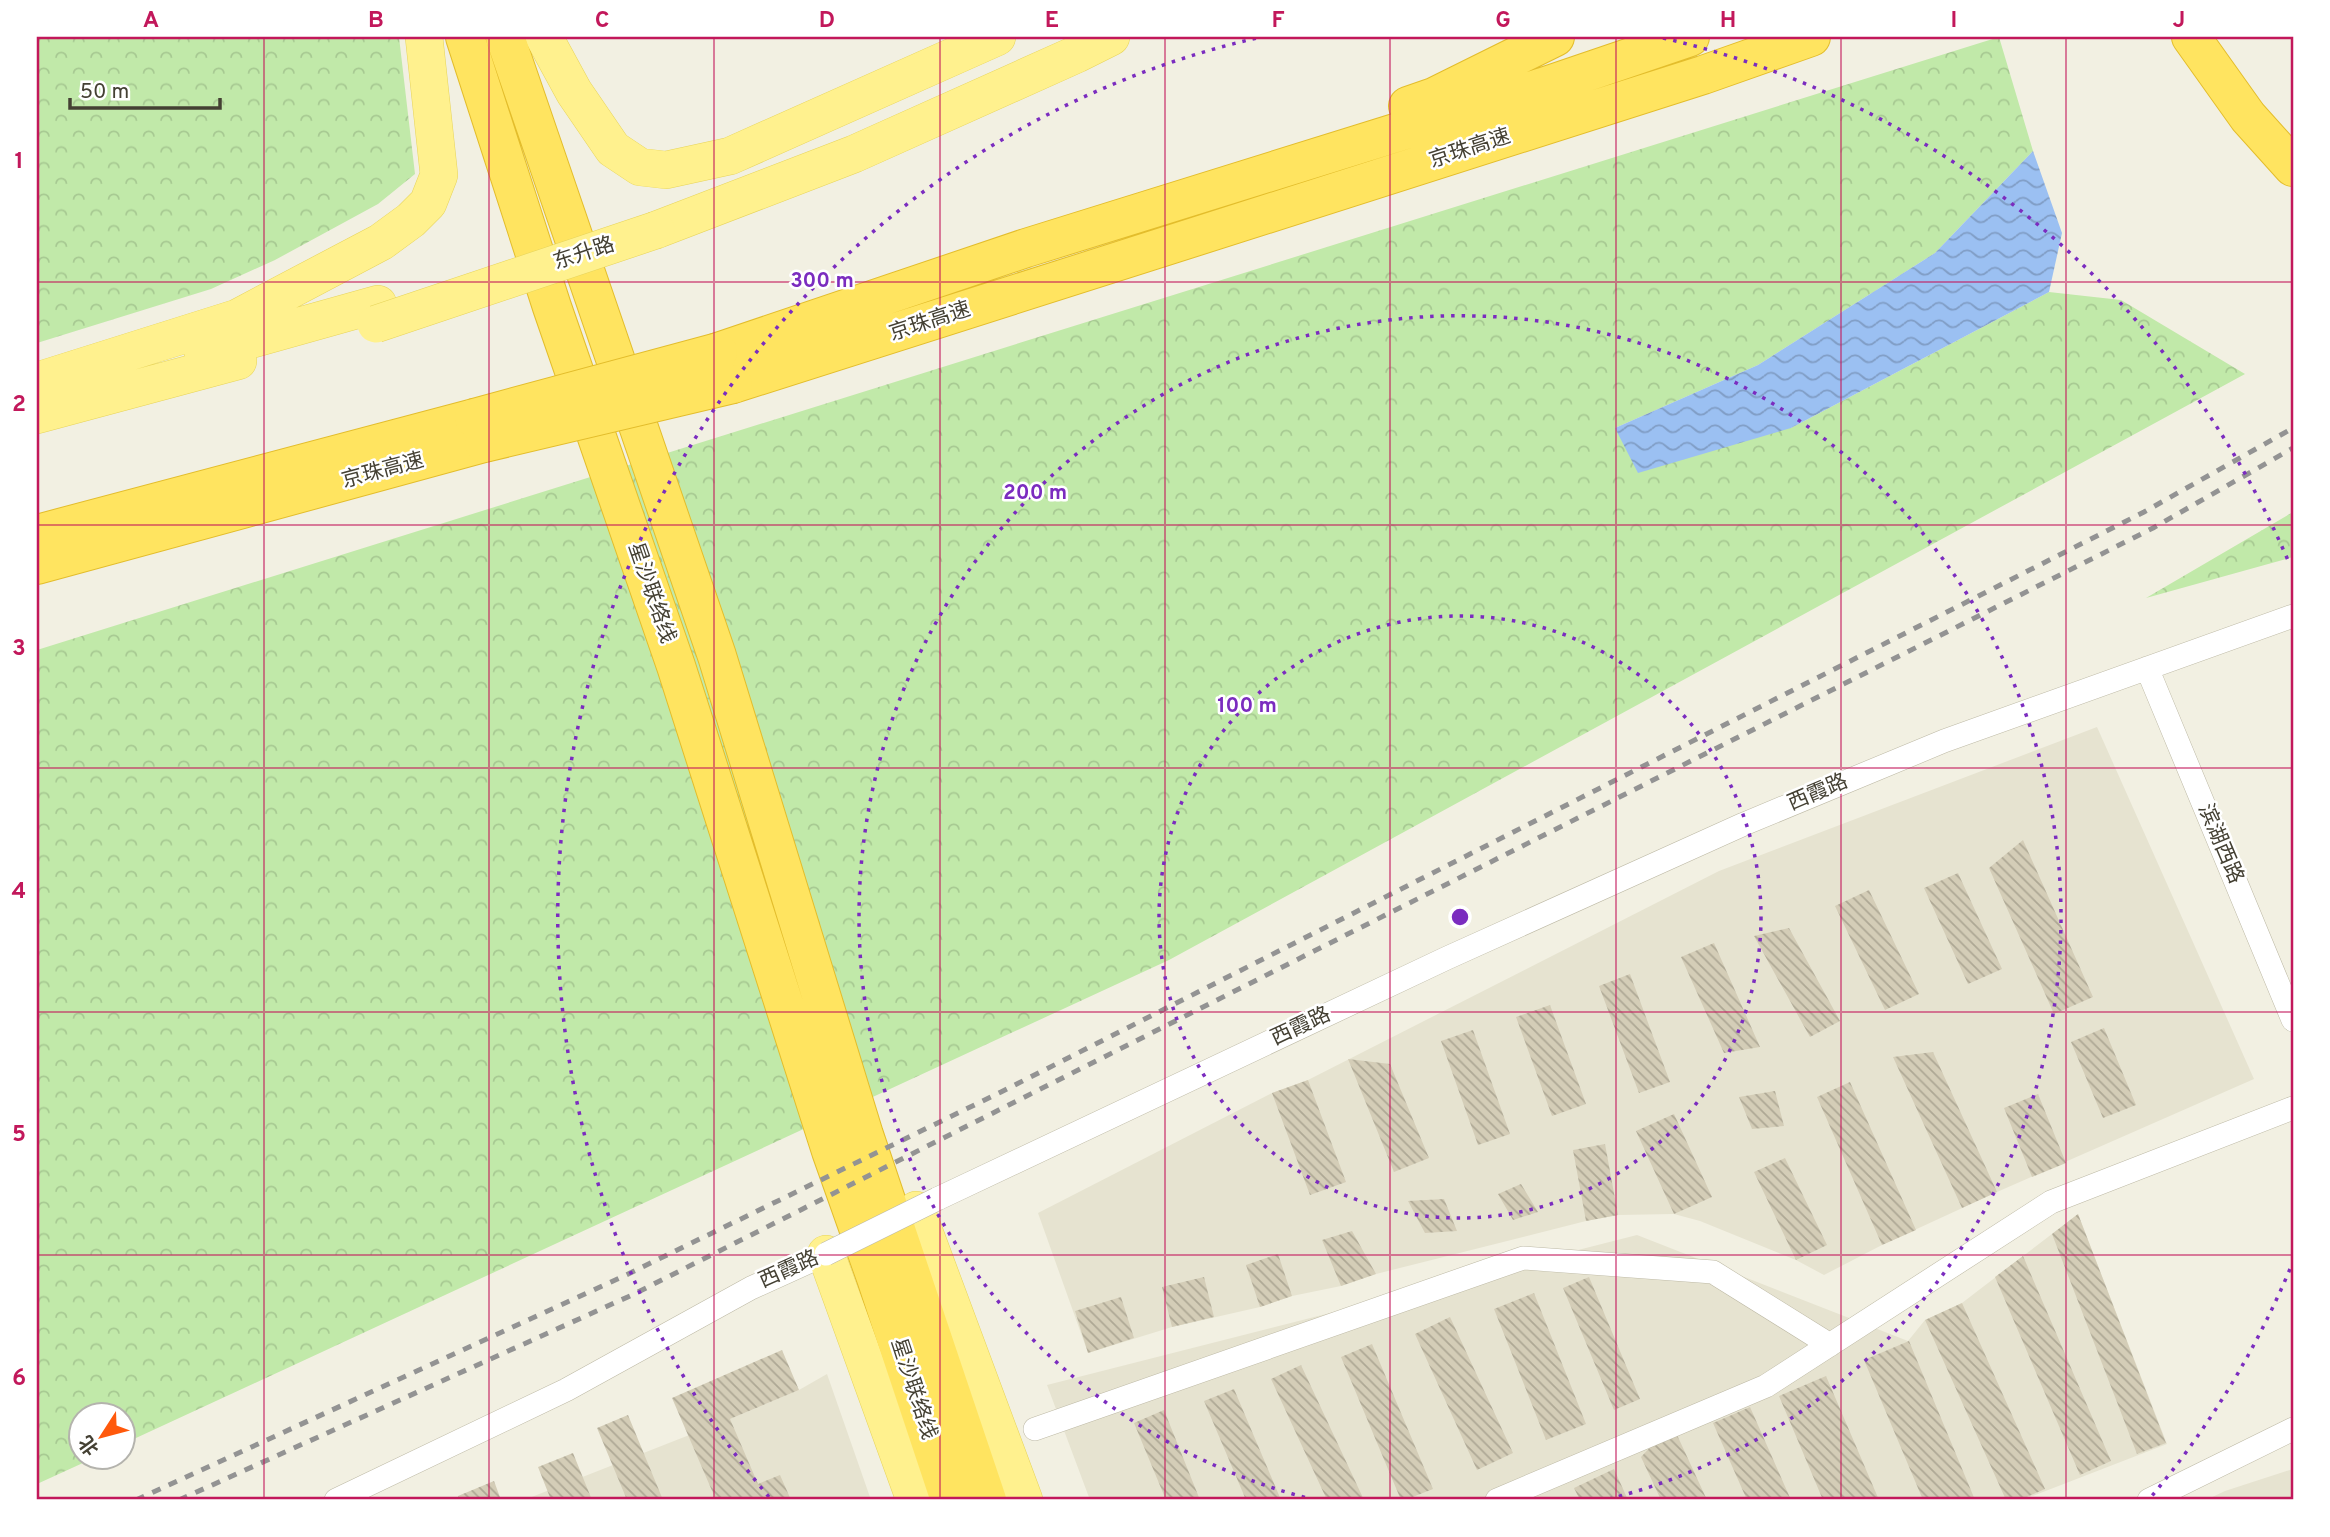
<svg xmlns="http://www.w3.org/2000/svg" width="2330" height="1537" font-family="Overpass,'Noto Sans SC',sans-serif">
	<defs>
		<pattern id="forest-crowns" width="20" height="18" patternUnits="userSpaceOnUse" patternTransform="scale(1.75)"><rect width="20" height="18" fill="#c1e9a9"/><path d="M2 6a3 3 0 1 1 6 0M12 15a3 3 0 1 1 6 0" fill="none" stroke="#a7c992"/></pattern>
		<pattern id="water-waves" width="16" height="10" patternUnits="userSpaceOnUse" patternTransform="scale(1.75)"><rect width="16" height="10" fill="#9bc0f2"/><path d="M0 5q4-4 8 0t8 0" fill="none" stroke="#809dc5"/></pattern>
		<pattern id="building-back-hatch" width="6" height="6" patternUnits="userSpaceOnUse" patternTransform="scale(1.75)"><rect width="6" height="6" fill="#d4cdb7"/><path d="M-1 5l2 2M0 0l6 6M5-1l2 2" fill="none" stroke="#aea895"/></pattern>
	</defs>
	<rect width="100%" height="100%" fill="#f2f0e2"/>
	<path fill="#e6e3d0" d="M2097 727 2254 1079 1997 1192 1882 1245 1824 1275 1796 1260 1700 1221 1674 1214 1618 1215 1586 1221 1376 1274 1341 1286 1292 1296 1260 1307 1172 1327 1088 1353 1038 1213 1272 1093 1308 1080 1719 871Z
		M2078 1214 2167 1444 2022 1500H1090L1047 1385 1637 1235 1908 1341 1925 1320 1962 1303Z
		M827 1374 871 1500H524L730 1419 799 1390Z
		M2293 1469V1500H2206L2225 1491Z"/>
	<path fill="url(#forest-crowns)" d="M37 37H399L415 174 378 204 275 260 211 289 37 343Z
		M1999 37 2033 151 1935 253 1758 365 1615 428H1791L2049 292 2121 300 2245 374 1169 960 123 1444 122 1414H80V1456L96 1457 37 1484V650Z
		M2293 512V557L2146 598Z"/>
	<path fill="url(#water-waves)" d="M2033 151 2062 233 2049 292 1791 428 1638 473 1615 428 1758 365 1935 253Z"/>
	<path fill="url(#building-back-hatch)" d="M2023 840 2093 997 2054 1014 1989 868Z
		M1958 873 2002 969 1968 984 1924 888Z
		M1869 890 1919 994 1885 1010 1835 906Z
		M1789 928 1840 1021 1810 1037 1754 936Z
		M1714 943 1760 1047 1724 1053 1681 957Z
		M1630 974 1670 1082 1639 1093 1599 986Z
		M1550 1005 1586 1104 1552 1116 1516 1017Z
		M2104 1028 2136 1105 2103 1118 2071 1042Z
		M1473 1030 1510 1134 1478 1145 1441 1041Z
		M1933 1052 1997 1192 1962 1208 1893 1057Z
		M1348 1059 1390 1064 1429 1158 1394 1172Z
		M1308 1080 1346 1182 1310 1195 1272 1093Z
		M1850 1082 1916 1230 1882 1245 1817 1097Z
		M1775 1091 1784 1126 1752 1129 1739 1097Z
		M2038 1094 2066 1163 2032 1177 2004 1108Z
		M1674 1114 1712 1197 1674 1214 1636 1131Z
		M1605 1144 1618 1215 1586 1221 1573 1150Z
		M1785 1158 1827 1245 1796 1260 1754 1172Z
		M1521 1184 1538 1212 1513 1220 1498 1194Z
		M1444 1199 1457 1231 1425 1233 1408 1201Z
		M2078 1214 2166 1443 2137 1454 2052 1234Z
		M1352 1231 1376 1274 1341 1286 1322 1240Z
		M1278 1254 1292 1296 1260 1307 1246 1265Z
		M2023 1256 2111 1461 2080 1475 1995 1277Z
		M1204 1277 1214 1317 1172 1327 1162 1287Z
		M1589 1277 1640 1399 1614 1410 1563 1288Z
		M1534 1293 1586 1424 1546 1440 1494 1309Z
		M1121 1297 1134 1338 1088 1353 1075 1311Z
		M1962 1303 2045 1489 2020 1500H2006L1925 1320Z
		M1450 1317 1513 1453 1477 1470 1415 1334Z
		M1909 1341 1975 1500H1923L1864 1360Z
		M1372 1344 1433 1489 1405 1500H1401L1341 1357Z
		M782 1350 799 1390 730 1419 758 1484 780 1475 791 1500H716L672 1398Z
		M1301 1365 1364 1500H1327L1271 1379Z
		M1826 1376 1879 1500H1823L1779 1396Z
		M1234 1389 1281 1500H1246L1204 1401Z
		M1750 1407 1791 1500H1747L1713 1423Z
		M1164 1410 1200 1500H1166L1134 1423Z
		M628 1415 663 1500H627L597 1428Z
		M1672 1424 1707 1500H1661L1641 1457Z
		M573 1453 592 1500H551L538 1467Z
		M1614 1469 1628 1500H1580L1574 1488Z
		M494 1481 501 1500H459L458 1496Z"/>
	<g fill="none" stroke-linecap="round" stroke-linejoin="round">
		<defs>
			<path id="street" d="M2147 668 2293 1020
				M937 1199 1447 958 1744 824 1944 741 2293 616
				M1035 1429 1523 1258 1713 1272 1830 1345
				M336 1500 566 1390 751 1288 826 1254
				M1497 1500 1766 1386 2051 1202 2293 1108
				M2149 1500 2293 1429"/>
			<path id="primary" d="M544 37 574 92 613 149 640 167 666 170 730 156 997 37
				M656 230 854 154 1077 54 1111 37
				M203 353 378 304
				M37 381 237 318 381 242 411 220 428 203 439 175 424 37
				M37 415 238 361
				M916 1210 1024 1500
				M826 1254 915 1500"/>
			<path id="highway" d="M465 37 552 307 676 666 831 1151 876 1278 950 1500
				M505 37 717 656 864 1135 987 1500
				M2191 37 2248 117 2293 167
				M1408 106 1434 97 1555 37
				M718 352 1026 248 1543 87 1690 37
				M733 384 1703 75 1811 37
				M37 534 474 418
				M37 565 484 443"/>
		</defs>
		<use href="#street" stroke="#bdb9a5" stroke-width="24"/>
		<use href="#primary" stroke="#e7d45b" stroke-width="38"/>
		<use href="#highway" stroke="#e3bd2c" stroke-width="40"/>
		<use href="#street" stroke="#fff" stroke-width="23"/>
		<use href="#primary" stroke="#fff18e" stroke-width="37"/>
		<use href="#highway" stroke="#ffe460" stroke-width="38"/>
		<path stroke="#939393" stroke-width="5" stroke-dasharray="9 9" stroke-linecap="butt" d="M136 1500 626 1275 1001 1092 2144 512 2293 428
			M179 1500 632 1295 2153 528 2293 448"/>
		<defs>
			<path id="street-bridge" d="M826 1254 937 1199"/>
			<path id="primary-bridge" d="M376 324 656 230"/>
			<path id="highway-bridge" d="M474 418 718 352
				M484 443 733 384"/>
		</defs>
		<use href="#street-bridge" stroke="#bdb9a5" stroke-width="24" stroke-linecap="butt"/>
		<use href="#primary-bridge" stroke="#e7d45b" stroke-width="38" stroke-linecap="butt"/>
		<use href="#highway-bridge" stroke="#e3bd2c" stroke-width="40" stroke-linecap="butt"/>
		<use href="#street-bridge" stroke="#fff" stroke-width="23"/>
		<use href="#primary-bridge" stroke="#fff18e" stroke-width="37"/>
		<use href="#highway-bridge" stroke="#ffe460" stroke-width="38"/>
	</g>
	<path fill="none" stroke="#c2185b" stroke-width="2" stroke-opacity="0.55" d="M264 37V1500M489 37V1500M714 37V1500M940 37V1500M1165 37V1500M1390 37V1500M1616 37V1500M1841 37V1500M2066 37V1500M37 282H2293M37 525H2293M37 768H2293M37 1012H2293M37 1255H2293"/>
	<g fill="none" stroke="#7b2cbf" stroke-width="3.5" stroke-dasharray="3.5 7">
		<circle cx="1460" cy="917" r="301"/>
		<path d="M1315 1500A601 601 0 1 1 1605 1500"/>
		<path d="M2290 1269A902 902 0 0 1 2151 1497M769 1497A902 902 0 0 1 1257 38M1663 38A902 902 0 0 1 2290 565"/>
	</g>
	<g text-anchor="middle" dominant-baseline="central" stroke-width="5" stroke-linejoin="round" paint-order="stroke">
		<g font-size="21" fill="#444033" stroke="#fff">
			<text transform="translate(1470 149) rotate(-18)">京珠高速</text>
			<text transform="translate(584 254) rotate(-18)">东升路</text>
			<text transform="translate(930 322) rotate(-18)">京珠高速</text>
			<text transform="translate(383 471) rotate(-15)">京珠高速</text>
			<text transform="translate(651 593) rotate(71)">星沙联络线</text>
			<text transform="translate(1818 793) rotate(-23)">西霞路</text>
			<text transform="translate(2220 844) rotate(67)">滨湖西路</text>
			<text transform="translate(1301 1027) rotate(-25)">西霞路</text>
			<text transform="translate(789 1270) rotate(-24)">西霞路</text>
			<text transform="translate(913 1389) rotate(72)">星沙联络线</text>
		</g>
	</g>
	<circle cx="1460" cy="917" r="10" fill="#7b2cbf" stroke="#fff" stroke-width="3.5"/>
	<g font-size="21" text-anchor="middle" font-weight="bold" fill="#7b2cbf" stroke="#fff" stroke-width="5" stroke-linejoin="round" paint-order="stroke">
		<text x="822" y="287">300 m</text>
		<text x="1035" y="499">200 m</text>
		<text x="1247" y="712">100 m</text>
	</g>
	<rect width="2330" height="1537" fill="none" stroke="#ffffff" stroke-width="77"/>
	<g transform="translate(102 1436) rotate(234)"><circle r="33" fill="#ffffff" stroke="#b4b3ad" stroke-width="2"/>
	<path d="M0-5L12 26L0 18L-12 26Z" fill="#ff590c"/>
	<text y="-10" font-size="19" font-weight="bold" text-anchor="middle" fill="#444033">北</text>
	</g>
	<path d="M70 98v10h150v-10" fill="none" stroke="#444033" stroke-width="3.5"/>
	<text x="80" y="98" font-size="21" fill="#444033" stroke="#ffffff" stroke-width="5" paint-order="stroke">50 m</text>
	<rect x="38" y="38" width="2254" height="1460" fill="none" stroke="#c2185b" stroke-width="2.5"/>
	<g font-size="23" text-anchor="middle" font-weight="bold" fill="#c2185b">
		<text x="151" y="27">A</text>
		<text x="376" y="27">B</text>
		<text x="602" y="27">C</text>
		<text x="827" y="27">D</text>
		<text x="1052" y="27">E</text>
		<text x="1278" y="27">F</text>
		<text x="1503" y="27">G</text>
		<text x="1728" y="27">H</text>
		<text x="1954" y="27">I</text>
		<text x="2179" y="27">J</text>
		<text x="19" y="168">1</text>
		<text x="19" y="411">2</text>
		<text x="19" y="655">3</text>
		<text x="19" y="898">4</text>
		<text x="19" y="1141">5</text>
		<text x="19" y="1385">6</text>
	</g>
</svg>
